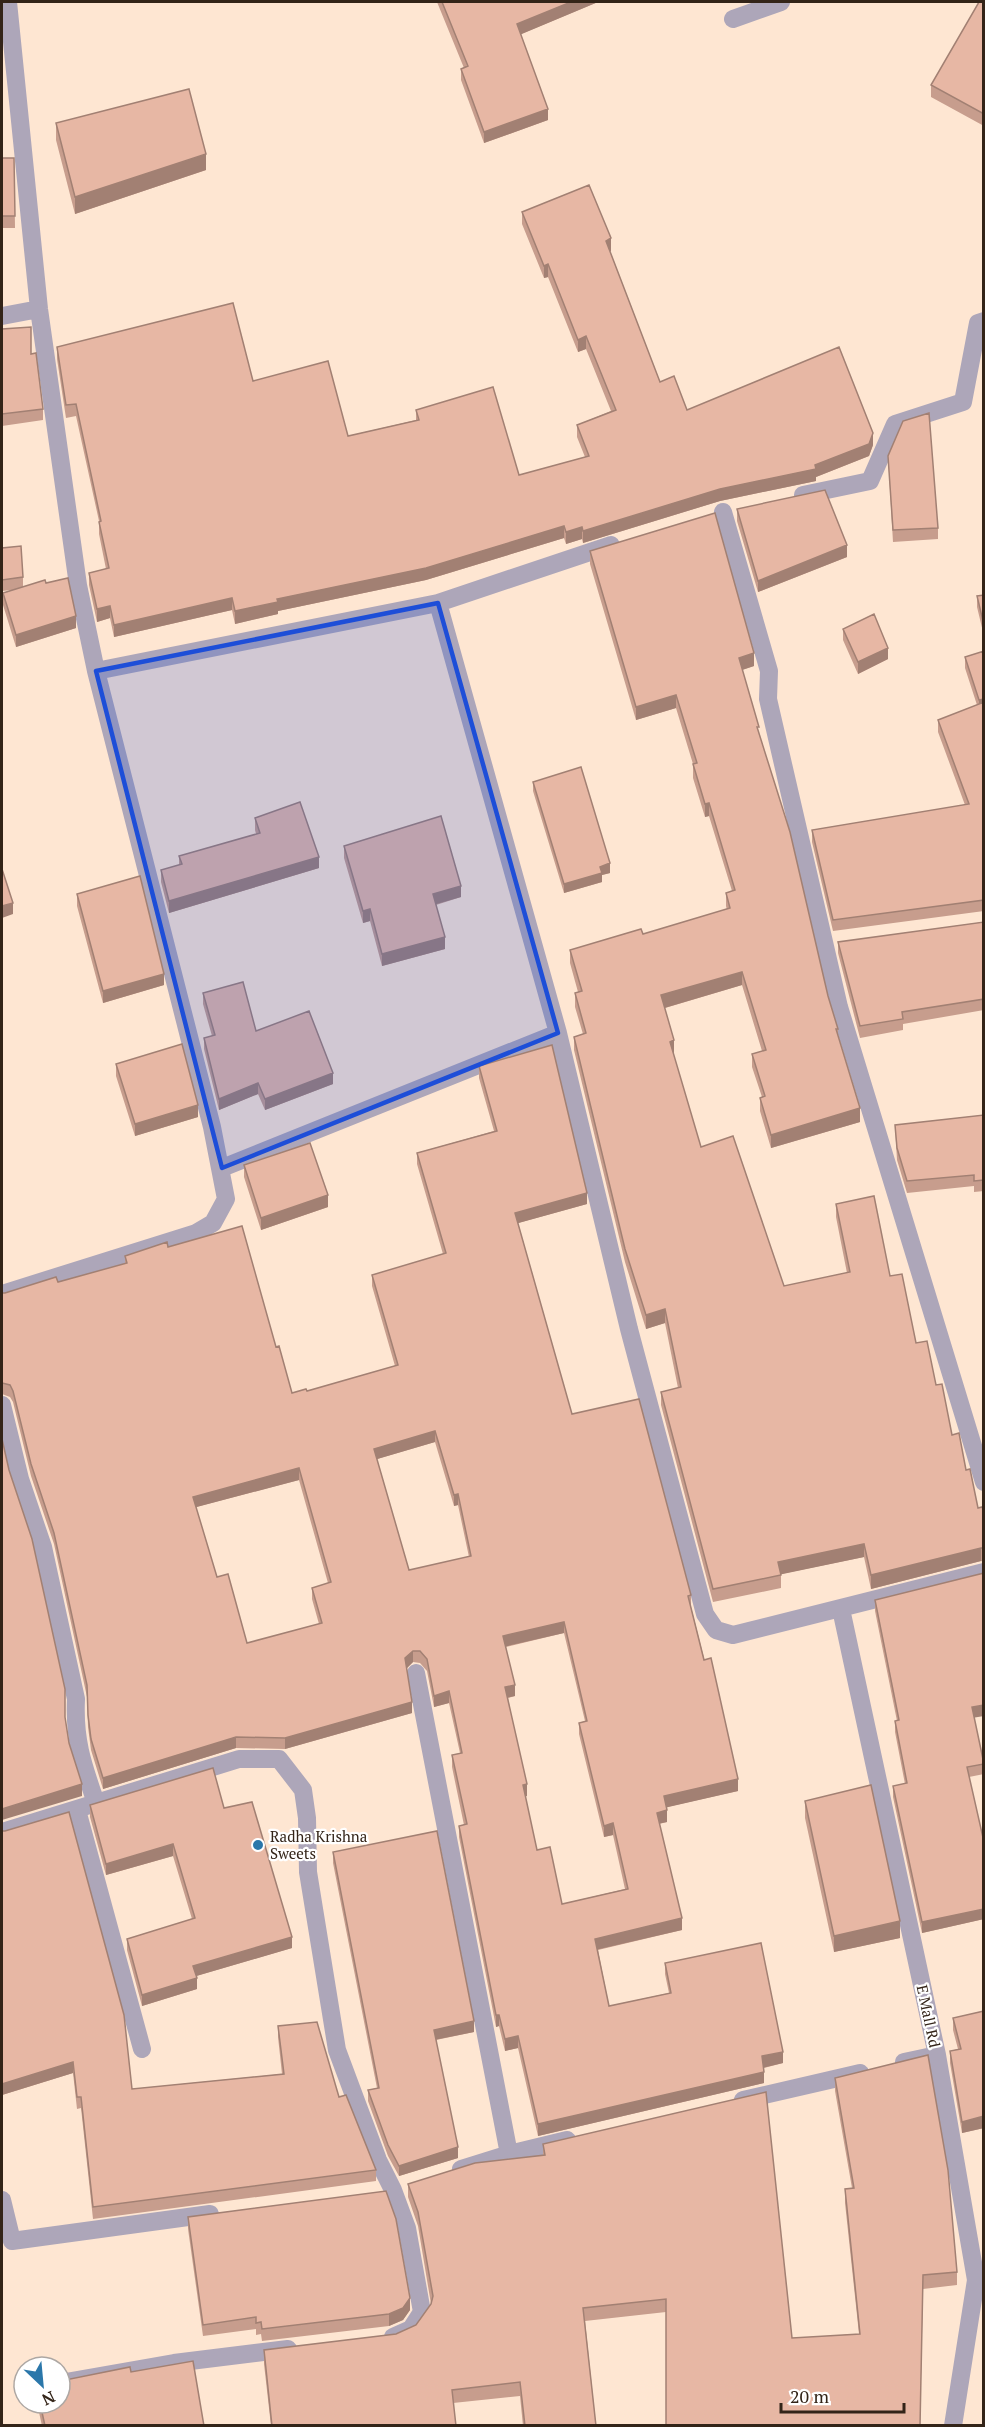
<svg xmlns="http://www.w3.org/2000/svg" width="985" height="2427" font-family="'PT Serif',serif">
	<rect width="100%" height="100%" fill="#fee6d2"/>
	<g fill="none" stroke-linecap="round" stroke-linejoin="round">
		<path stroke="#ada6b9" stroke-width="18" d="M8 2 39 309 78 585 96 671 438 603 558 1033 629 1329 705 1614 716 1630 733 1635 984 1572
			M733 19 781 2
			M2 316 39 309
			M803 495 870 481 895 424 963 402 978 323 984 321
			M723 512 769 671 768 699 839 1007 984 1482
			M438 603 611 545
			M222 1168 558 1033
			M2 1294 196 1233 213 1223 226 1199 212 1127 96 671
			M2 1405 20 1479 43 1547 76 1699C74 1741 83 1765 96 1803
			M841 1609 937 2055 976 2280 953 2426
			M416 1673 509 2154
			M77 1810 142 2049
			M2 1832 239 1759H279L303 1790 307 1818 308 1872 337 2050 378 2160 393 2190 407 2228 422 2312 411 2329 393 2337
			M904 2062 937 2055
			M743 2100 860 2073
			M461 2169 509 2154 567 2140
			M2 2200 12 2241 210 2214
			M60 2383 174 2363 288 2349"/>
	</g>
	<path fill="#c79d8d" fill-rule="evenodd" d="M437 2H598L521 34 548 120 484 143 461 80V69L464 68Z
		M984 2V126L931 97V85Z
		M56 123 206 170 75 214 56 140Z
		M2 158H14L15 228H2Z
		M522 212 611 251H610L660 382 687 410 873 445 869 456 816 477V481L720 501 583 543 582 539 566 544 564 538 426 580 278 611V614L235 624 232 610 114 637 110 618 97 622 89 585V573L106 569 99 534V521L76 416 66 418 57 359V347L253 381 348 436 416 420V410L519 475 585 457 577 437V425L611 411 586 349 578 352 548 277 544 278 522 224Z
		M2 329 31 354 43 409V420L2 426Z
		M888 456 938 528V539L893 542Z
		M737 509 847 557 758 592 737 521Z
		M2 548 23 577V587L46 583 76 628 16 647 3 605V593L12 590 2 591Z
		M590 551 754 666 742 670 828 996 838 1029V1036L860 1122 771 1148 760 1111V1098L762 1097 752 1067V1054L762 1051 742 985 665 1008 674 1054H673L701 1147 784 1286 847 1273 836 1217V1204L890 1276 916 1343 936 1385 952 1435 966 1470 978 1508 984 1512V1562L981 1561 871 1589 864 1557 781 1574V1588L713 1602 661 1405V1392L678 1388 665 1323 646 1329 625 1262 574 1050V1037L583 1034 575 1007V993L578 992 570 963V950L643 934 727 910 726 906V893L732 891 709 816 705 817 693 778V764L676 708 636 720 590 564Z
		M984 595V636L977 607V596Z
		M843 629 888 659 858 674 843 640Z
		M984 651V911L833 931 812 842V830L965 805 938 732V720L977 705 965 668V657Z
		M533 782 610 873 602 875V882L564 893 533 791Z
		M255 818 319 868 169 913 161 882V870L179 865V856L256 834 255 830Z
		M344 846 461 897 436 905 445 949 382 966 370 921 363 923 344 858Z
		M77 894 164 985 103 1003 77 906Z
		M984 922V1010L903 1024V1030L860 1038 838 953V942Z
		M203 993 256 1031 333 1084 265 1110 258 1094 219 1110 204 1049V1038L212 1036 203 1004Z
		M116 1064 198 1117 135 1136 116 1076Z
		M479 1066 587 1204 518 1223 572 1414 691 1595V1607L738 1791 667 1807V1822L659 1824 682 1930 598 1950 609 2006 669 1993 665 1974V1963L783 2063 764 2068V2083L538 2136 518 2048 505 2051 499 2026 496 2027 459 1837V1826L464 1825 452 1767V1755L460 1753 449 1703 434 1707 427 1671 420 1663 413 1662 407 1668 412 1713 285 1749 236 1748 103 1789 91 1750 88 1727 87 1697 54 1544 31 1476 13 1402 10 1397 2 1394V1293H5L58 1282 125 1264V1256L168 1247 276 1347 292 1393 307 1391 395 1366 372 1286V1275L443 1254 417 1164V1153L494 1131 479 1078ZM435 1442 454 1506 458 1505 469 1557 409 1570 377 1459ZM299 1480 328 1583 312 1588V1599L319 1624 247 1643 217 1577 196 1507ZM564 1633 585 1721 579 1723V1734L604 1837 613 1835 625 1889 562 1904 537 1850 525 1796H527L508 1698 515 1696 506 1647Z
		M984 1115V1191L974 1192V1186L907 1193 897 1160 895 1125Z
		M244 1165 328 1207 261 1230 244 1177Z
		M875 1600 974 1718 984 1763V1774L969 1777 984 1842V1919L922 1933 893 1797V1786L905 1784 895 1732V1721H897L875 1611Z
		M805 1801 900 1938 834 1952 805 1818Z
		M90 1805 224 1808 292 1948 196 1976 197 1989 142 2006 127 1950V1939L192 1919 173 1856 106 1875 90 1817Z
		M2 1831 132 2089 282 2074 278 2037V2026L339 2097 376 2170V2181L93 2219 81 2108 77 2109 73 2073 2 2095Z
		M333 1852 474 2032 436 2040 458 2158 399 2176 388 2156 368 2101V2090L377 2088 333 1863Z
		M984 2011V2128L962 2133 950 2063V2051L958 2049 953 2030V2018Z
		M835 2078 957 2272V2285L923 2289 920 2426 666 2312 585 2321 596 2426H523L520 2396 453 2403 456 2426H271L264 2364V2350L396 2334 416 2325 431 2304 418 2226 408 2197V2184L543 2155V2144L792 2338 859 2334 845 2203V2189L852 2188 835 2091Z
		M188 2217 410 2310 403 2320 389 2326 262 2341 261 2334 256 2335V2329L203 2336 188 2229Z
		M37 2403H60L204 2426H42Z"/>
	<path fill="#a28073" d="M571 2H598L517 36V24Z
		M548 109V120L484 143V132Z
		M206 154V170L75 214V197Z
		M611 238V251L606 253V241Z
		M548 264V277L544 278V266Z
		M586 336V349L578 352V340Z
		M873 433V445L869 456 816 477V481L720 501 583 543V531L720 489 815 465Z
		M564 526V538L426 580 278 611V614L235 624V611L277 599Z
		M582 527V539L566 544V532Z
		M847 545V557L758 592V581Z
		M232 598V610L114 637V625Z
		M110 606V618L97 622V609Z
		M76 616V628L16 647V635Z
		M888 648V659L858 674V662Z
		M754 653V666L739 671V658Z
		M676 695V708L636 720V707Z
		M984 699V709L979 711V700Z
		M709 803V816L705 817V804Z
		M319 857V868L169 913V901Z
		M610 863V873L602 875V882L564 893V884L600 867Z
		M461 886V897L433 905V894Z
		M13 903V914L2 918V906Z
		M370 909V921L363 923V911Z
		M445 937V949L382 966V954Z
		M742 972V985L661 1009V995Z
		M164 974V985L103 1003V991Z
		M674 1040V1054L670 1055V1042Z
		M333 1073V1084L265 1110V1099Z
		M258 1083V1094L219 1110V1099Z
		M198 1105V1117L135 1136V1124Z
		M860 1108V1122L771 1148V1135Z
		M587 1193V1204L515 1224V1213Z
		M328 1195V1207L261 1230V1218Z
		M665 1309V1323L646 1329V1315Z
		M435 1431V1442L374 1460V1449Z
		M299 1468V1480L193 1508V1497Z
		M458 1494V1505L454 1506V1495Z
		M864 1544V1557L778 1575V1562Z
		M981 1548V1561L871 1589V1575Z
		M564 1622V1633L503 1647V1636Z
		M413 1651V1662L405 1670V1658Z
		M515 1685V1696L505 1698V1687Z
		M449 1691V1703L434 1707V1696Z
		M412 1702V1713L285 1749V1738Z
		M984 1705V1716L972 1718V1707Z
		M236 1737V1748L103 1789V1778Z
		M738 1779V1791L664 1808V1796Z
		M82 1784V1796L2 1820V1809Z
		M527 1784V1796L523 1797V1785Z
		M667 1810V1822L657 1824V1813Z
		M613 1823V1835L604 1837V1826Z
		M173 1844V1856L106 1875V1864Z
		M984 1909V1919L922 1933V1922Z
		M682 1918V1930L595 1950V1939Z
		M900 1921V1938L834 1952V1936Z
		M292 1937V1948L193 1977V1966Z
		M197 1978V1989L142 2006V1995Z
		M496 2015H499V2026L496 2027Z
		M474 2021V2032L434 2040V2030Z
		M518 2036V2048L505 2051V2039Z
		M783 2052V2063L762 2068V2056Z
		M73 2062V2073L2 2095V2084Z
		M764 2072V2083L538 2136V2124Z
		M984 2116V2128L962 2133V2122Z
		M458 2147V2158L399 2176V2166Z
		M410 2298V2310L403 2320 389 2326V2314Z"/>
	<path fill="#e7b7a4" stroke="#a28073" stroke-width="1.5" fill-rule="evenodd" d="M442 2H571L517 24 548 109 484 132 461 69 468 66Z
		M979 2H984V114L931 85Z
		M189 89 206 154 75 197 56 123Z
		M2 158H14L15 216H2Z
		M589 185 611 238 606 241 660 382 674 376 687 410 839 347 873 433 869 444 815 465 816 469 720 489 583 531 582 527 566 532 564 526 426 568 277 599 278 602 235 611 232 598 114 625 110 606 97 609 89 573 109 568 99 522 101 521 76 404 66 405 57 347 233 303 253 381 328 361 348 436 419 420 416 410 493 387 519 475 589 456 577 425 616 410 586 336 578 340 548 264 544 266 522 212Z
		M31 327V354L36 353 43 409 2 414V329Z
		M929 413 938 528 893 530 888 456 903 421Z
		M825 490 847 545 758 581 737 509Z
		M715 513 754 653 739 658 759 727H757L790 832 828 996 838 1029H836L860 1108 771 1135 760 1098 765 1096 752 1054 766 1050 742 972 661 995 674 1040 670 1042 701 1147 733 1136 784 1286 850 1272 836 1204 874 1196 890 1276 902 1274 916 1343 927 1341 936 1385 942 1384 952 1435 959 1433 966 1470 970 1469 978 1508 982 1507 984 1512V1548H981L871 1575 864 1544 778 1562 781 1575 713 1589 661 1392 681 1387 665 1309 646 1315 625 1249 574 1037 586 1033 575 993 582 991 570 950 641 929 643 934 730 908 726 893 735 890 709 803 705 804 693 764 697 763 676 695 636 707 590 551Z
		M21 546 23 577 2 580V548Z
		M68 578 76 616 16 635 3 593 45 580 46 583Z
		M984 595V625L977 596Z
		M874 614 888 648 858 662 843 629Z
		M984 651V699L979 700 965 657Z
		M984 702V900L833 920 812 830 969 804 938 720Z
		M581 767 610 863 600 867 602 873 564 884 533 782Z
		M300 802 319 857 169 901 161 870 182 864 179 856 260 833 255 818Z
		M441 816 461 886 433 894 445 937 382 954 370 909 363 911 344 846Z
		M2 869 13 903 2 906Z
		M140 876 164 974 103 991 77 894Z
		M984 922V999L902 1012 903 1019 860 1026 838 942Z
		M243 982 256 1031 309 1011 333 1073 265 1099 258 1083 219 1099 204 1038 215 1035 203 993Z
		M182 1044 198 1105 135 1124 116 1064Z
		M552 1045 587 1193 515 1213 572 1414 639 1399 691 1595 688 1596 704 1660 711 1658 738 1779 664 1796 667 1810 657 1813 682 1918 595 1939 609 2006 671 1993 665 1963 761 1943 783 2052 762 2056 764 2072 538 2124 518 2036 505 2039 499 2015H496L459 1826 467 1824 452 1755 462 1753 449 1691 434 1696 427 1659 420 1651H413L405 1658 412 1702 285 1738 236 1737 103 1778 91 1739 88 1715 87 1685 54 1533 31 1464 13 1391 10 1385 2 1383V1293H5L56 1277 58 1282 127 1263 125 1256 167 1242 168 1247 242 1226 276 1347 279 1346 292 1393 306 1389 307 1391 398 1365 372 1275 446 1253 417 1153 497 1131 479 1066ZM435 1431 454 1495 458 1494 471 1556 409 1570 374 1449ZM299 1468 331 1582 312 1588 322 1623 247 1643 228 1574 217 1577 193 1497ZM564 1622 587 1721 579 1723 604 1826 613 1823 628 1889 562 1904 550 1847 537 1850 523 1785 527 1784 505 1687 515 1685 503 1636Z
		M984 1115V1180L974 1181V1175L907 1181 897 1148 895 1125Z
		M310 1143 328 1195 261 1218 244 1165Z
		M2 1439 9 1470 32 1539 65 1689V1717L69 1743 82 1784 2 1809Z
		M984 1573V1705L972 1707 984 1764 967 1767 984 1842V1909L922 1922 893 1786 907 1783 895 1721 899 1720 875 1600Z
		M213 1768 224 1808 252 1802 292 1937 193 1966 197 1978 142 1995 127 1939 195 1918 173 1844 106 1864 90 1805Z
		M871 1785 900 1921 834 1936 805 1801Z
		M69 1812 124 2015 132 2089 284 2074 278 2026 317 2022 339 2097 346 2095 376 2170 93 2207 81 2097H77L73 2062 2 2084V1831H5Z
		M437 1831 474 2021 434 2030 458 2147 399 2166 388 2145 368 2090 379 2088 333 1852Z
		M984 2011V2116L962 2122 950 2051 961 2049 953 2018Z
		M928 2055 948 2170 957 2272 923 2275 920 2426H666V2299L583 2308 596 2426H525L520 2382 452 2390 456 2426H272L264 2350 396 2334 416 2325 431 2304 433 2296 418 2212 408 2184 475 2163 545 2155 543 2144 766 2092 792 2338 860 2334 845 2189 854 2188 835 2078Z
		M386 2191 396 2219 410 2298 403 2308 389 2314 262 2329 261 2322 256 2323V2317L203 2325 188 2217Z
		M193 2361 204 2426H45L40 2403H60V2381L130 2367 131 2372Z"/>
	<path fill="#1d4ed8" fill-opacity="0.2" stroke="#1d4ed8" stroke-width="4.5" stroke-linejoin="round" d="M438 603 558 1033 222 1168 96 671Z"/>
	<circle fill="#2b77aa" stroke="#fff" stroke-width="2" cx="258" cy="1845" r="6"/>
	<g text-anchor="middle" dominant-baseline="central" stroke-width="4.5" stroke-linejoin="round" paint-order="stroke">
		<g font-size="15" fill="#332418" stroke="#fff" text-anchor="start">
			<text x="270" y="1836">Radha Krishna<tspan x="270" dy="17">Sweets</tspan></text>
		</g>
		<g font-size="15" fill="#332418" stroke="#fff">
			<text transform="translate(929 2016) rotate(78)">E Mall Rd</text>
		</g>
	</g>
	<rect width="985" height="2427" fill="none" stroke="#332418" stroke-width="6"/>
	<g transform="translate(42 2385) rotate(154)"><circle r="28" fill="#ffffff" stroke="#ada7a3" stroke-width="1.5"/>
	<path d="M0-4.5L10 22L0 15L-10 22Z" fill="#2b77aa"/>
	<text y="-9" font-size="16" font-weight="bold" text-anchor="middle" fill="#332418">N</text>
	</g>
	<path d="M781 2403v9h123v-9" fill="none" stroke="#332418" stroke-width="3"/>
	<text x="790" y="2403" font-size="18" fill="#332418" stroke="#ffffff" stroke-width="4.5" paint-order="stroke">20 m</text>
</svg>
